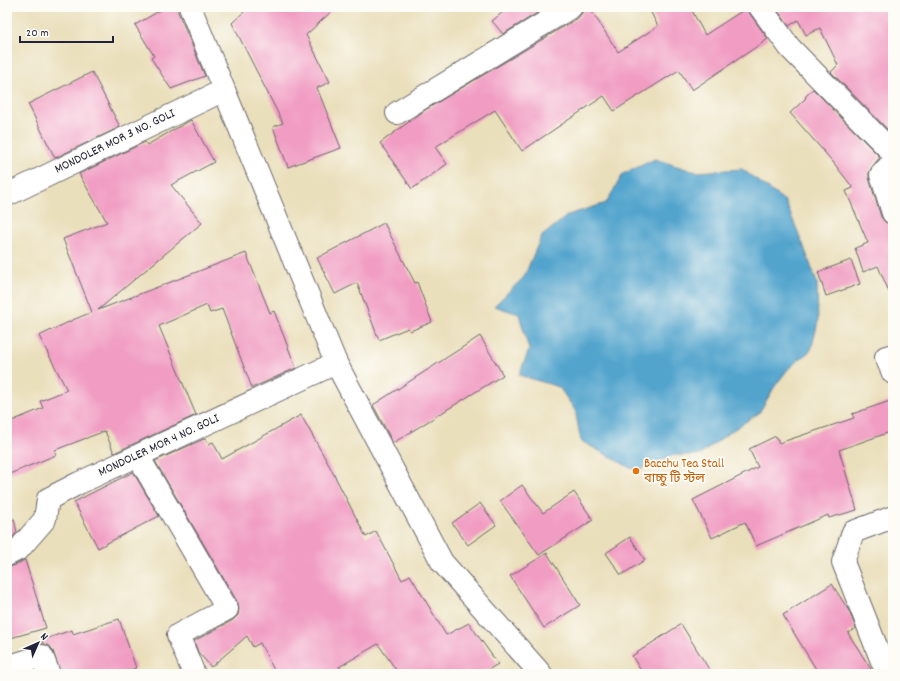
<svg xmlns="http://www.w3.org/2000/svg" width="900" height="681" font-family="Dekko,'Noto Sans Bengali',sans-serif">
	<rect width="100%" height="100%" fill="#fdfcf7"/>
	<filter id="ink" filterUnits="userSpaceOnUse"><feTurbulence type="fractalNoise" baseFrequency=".025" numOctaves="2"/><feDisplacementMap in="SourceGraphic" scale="8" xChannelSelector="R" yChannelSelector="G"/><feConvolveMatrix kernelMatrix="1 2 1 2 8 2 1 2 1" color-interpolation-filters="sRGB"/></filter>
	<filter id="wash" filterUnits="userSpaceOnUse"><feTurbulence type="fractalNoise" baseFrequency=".012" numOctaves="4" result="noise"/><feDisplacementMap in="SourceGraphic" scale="16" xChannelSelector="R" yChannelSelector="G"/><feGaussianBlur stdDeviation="0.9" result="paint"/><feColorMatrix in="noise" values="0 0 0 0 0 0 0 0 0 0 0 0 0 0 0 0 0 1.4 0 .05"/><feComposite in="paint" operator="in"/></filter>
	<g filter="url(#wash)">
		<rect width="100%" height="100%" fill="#eadfbb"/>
		<path fill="#52a4cd" stroke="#3a6384" d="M655 159 696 172 742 169 785 201 803 244 817 283 818 322 811 350 789 368 775 386 759 413 727 434 700 455H674L636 471 581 441 575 410 559 387 519 375 529 350 519 314 494 306 524 277 541 237 568 215 606 203 623 174Z"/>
		<g id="blocks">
			<path fill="#f19dc3" d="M166 7H178V12L205 76 171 89 151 58 154 56 135 25Z
				M249 7H336L306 35 330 82 317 88 341 148 288 167 273 127 283 123 232 23Z
				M509 7H547L503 34 492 21Z
				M583 7H589L618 52 658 26 648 7H690L705 35 748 7 750 14 768 39 692 90 679 70 614 111 604 96 522 151 495 110 435 147 447 164 412 189 380 143 425 110 578 18 582 13Z
				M775 7H893V135L831 72 838 65 820 28 806 35 798 20 789 26Z
				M92 72 120 127 55 158 28 104Z
				M813 89 880 157 872 167 869 173V178L881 217 885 222 893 225V301L878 266 863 272 855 248 868 243 846 191 853 188 833 162 790 113 806 98 805 97Z
				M191 120 214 162 171 185 202 223 98 310 246 253 270 313 274 311 296 368 252 388 222 309 210 313 207 305 159 326 196 415 114 453 105 431 55 450 56 455 7 475V423L43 408 40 401 67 390 39 336 75 319 92 312 63 239 107 222 79 174 145 142 147 145Z
				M384 223 415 283 417 282 432 322 410 331 408 328 379 340 357 283 335 294 317 258Z
				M851 260 860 284 826 296 818 272Z
				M480 336 503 375 393 443 373 405Z
				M893 400V431L839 450 857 510 829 518 828 515 756 546 745 522 712 538 693 500 758 467 749 449 776 436 779 443 854 418 852 414Z
				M301 415 330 467 366 537 376 531 402 580 410 575 446 635 469 623 498 664 481 674H399L378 644 339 667 343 674H276L260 643 253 647 247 636 211 667 198 652 194 641 233 620 238 615 239 609 238 603 155 461 206 438 208 444 213 442 222 459Z
				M133 472 159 516 98 548 74 502Z
				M522 485 543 513 574 492 593 520 539 555 500 501Z
				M480 503 496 525 468 545 452 523Z
				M14 519 17 532 11 539 7 541V520Z
				M630 537 645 560 621 575 606 553Z
				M547 553 580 605 544 628 510 576Z
				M25 560 46 628 7 639V567L13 566Z
				M832 584 849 611 856 628 848 633 874 674H819L783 615Z
				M119 619 136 668 118 674H61L53 651 50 646 43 644 42 640 72 630 73 634Z
				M681 624 712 674H643L632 656Z"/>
		</g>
	</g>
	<g filter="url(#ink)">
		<use href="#blocks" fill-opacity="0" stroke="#686468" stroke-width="1"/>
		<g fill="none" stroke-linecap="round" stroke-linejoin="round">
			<defs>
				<path id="minor" d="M190 7 336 363 442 562 541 674
					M760 7 790 48 888 148 893 147
					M397 113 571 7
					M893 162 881 175 893 213
					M7 195 224 90
					M893 355 886 357 893 373
					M138 456 227 609 178 635 194 674
					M7 555 19 549 45 519 48 499 79 483 336 363
					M7 667 42 656 49 674
					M887 674 843 562 853 532 893 517"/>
			</defs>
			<use href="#minor" stroke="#686468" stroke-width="24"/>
			<use href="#minor" stroke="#fff" stroke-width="22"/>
		</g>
	</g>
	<circle fill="#e8710a" stroke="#fdfcf7" stroke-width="1.5" cx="636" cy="471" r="4"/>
	<g text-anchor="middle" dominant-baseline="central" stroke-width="3.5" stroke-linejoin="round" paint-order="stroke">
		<g font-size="13" fill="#22223b" stroke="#fdfcf7">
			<text transform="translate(115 142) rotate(-26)">MONDOLER MOR 3 NO. GOLI</text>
			<text transform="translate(159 446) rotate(-25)">MONDOLER MOR 4 NO. GOLI</text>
		</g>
		<g font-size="13" fill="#c56008" stroke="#fdfcf7" text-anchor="start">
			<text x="644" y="464">Bacchu Tea Stall<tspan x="644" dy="15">বাচ্চু টি স্টল</tspan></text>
		</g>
	</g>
	<rect width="900" height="681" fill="none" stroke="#fdfcf7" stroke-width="24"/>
	<g transform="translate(38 643) rotate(45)" stroke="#fdfcf7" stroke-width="3" paint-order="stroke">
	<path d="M0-3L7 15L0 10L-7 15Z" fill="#22223b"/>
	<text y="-6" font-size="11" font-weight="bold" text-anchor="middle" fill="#22223b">N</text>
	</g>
	<path d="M20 36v6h93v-6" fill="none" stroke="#22223b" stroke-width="2"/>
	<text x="26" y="36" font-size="12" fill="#22223b" stroke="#fdfcf7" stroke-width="3" paint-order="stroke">20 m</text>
</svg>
